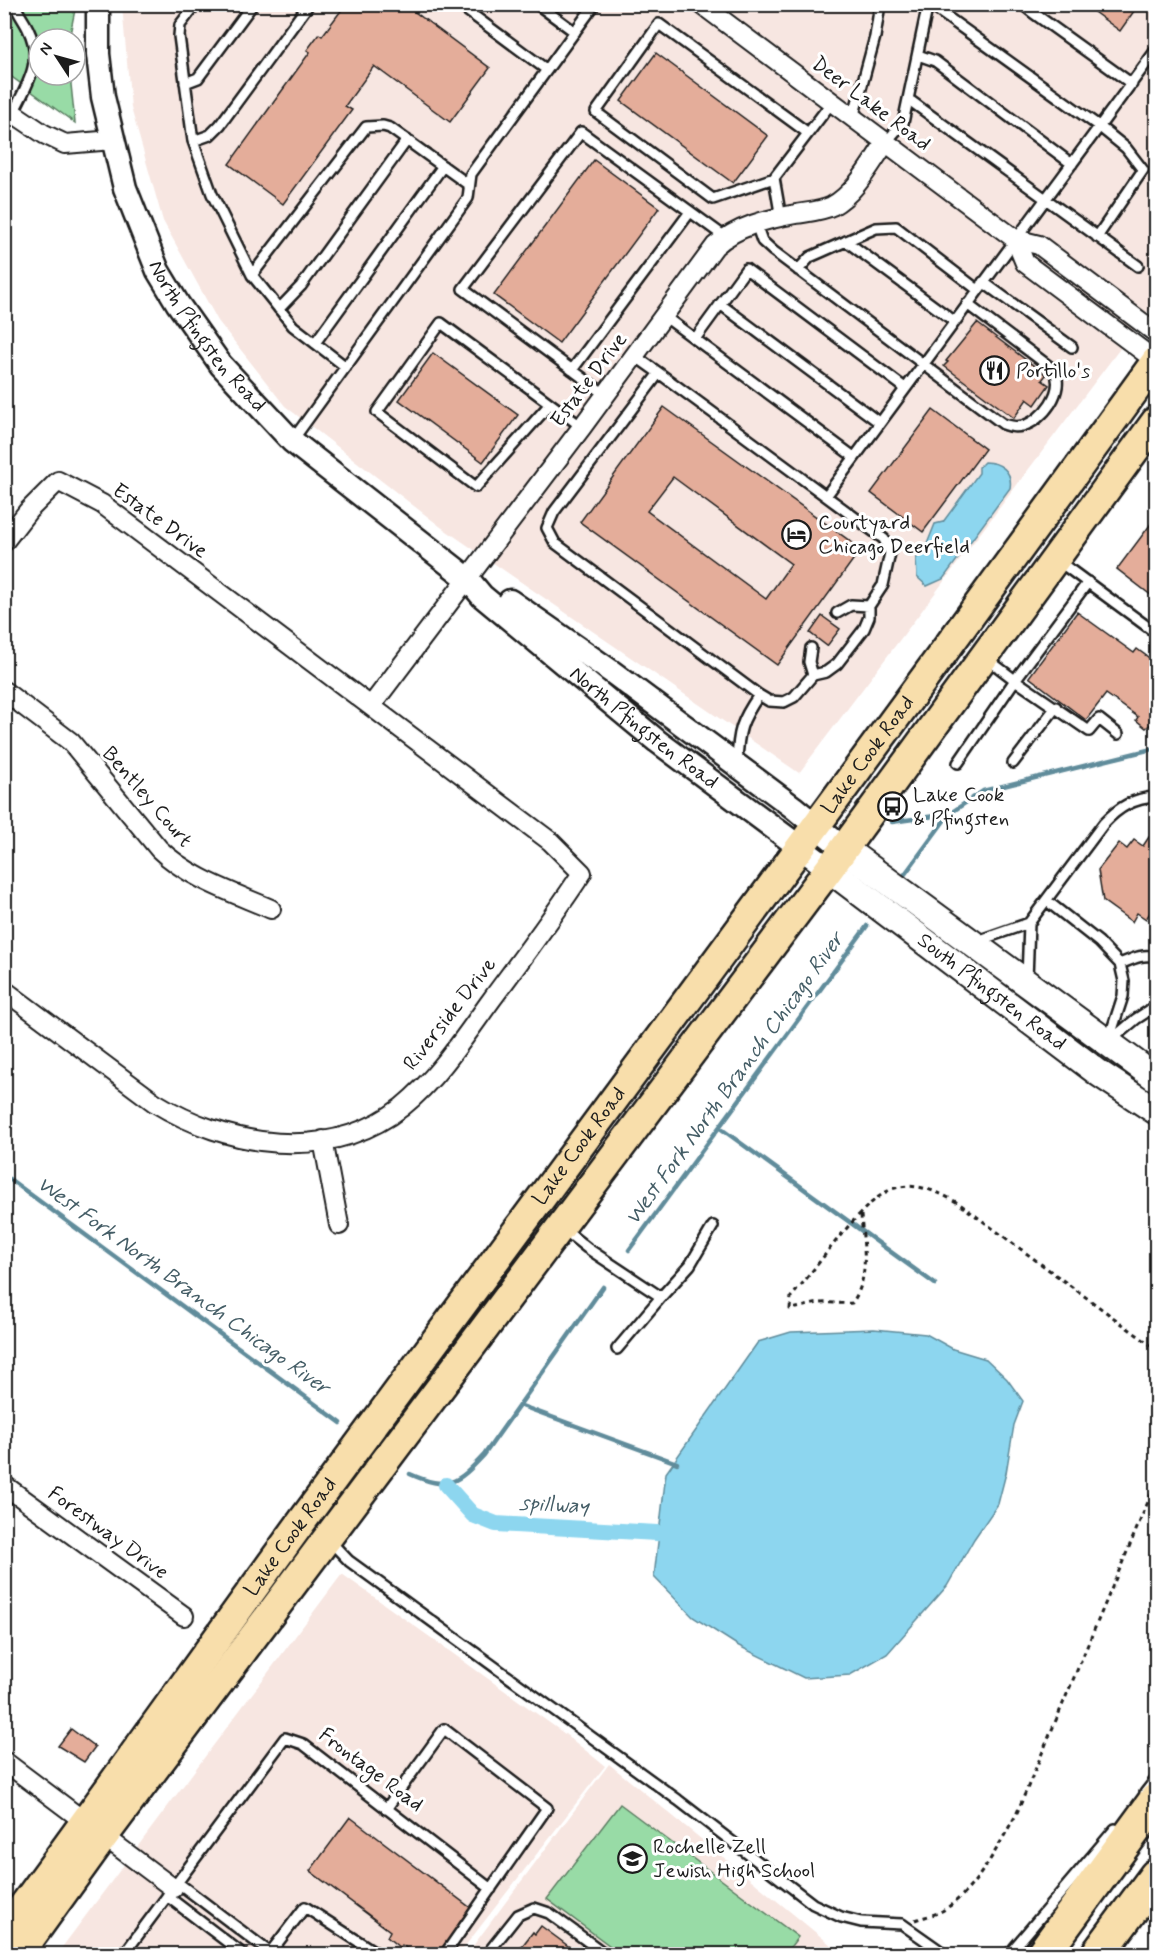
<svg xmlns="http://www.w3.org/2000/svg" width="1161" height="1959" font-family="Mynerve,sans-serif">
	<rect width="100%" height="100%" fill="#fff"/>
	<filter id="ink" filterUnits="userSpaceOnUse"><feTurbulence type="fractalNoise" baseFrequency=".0167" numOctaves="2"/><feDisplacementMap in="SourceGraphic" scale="12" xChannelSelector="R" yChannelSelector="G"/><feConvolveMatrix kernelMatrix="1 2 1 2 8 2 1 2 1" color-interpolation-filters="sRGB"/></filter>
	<g filter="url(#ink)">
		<path fill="#f7e6e1" d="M122 5H1156V301L799 773 441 527 285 406 218 321 163 221 131 108Z
			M342 1574 565 1734 605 1766 459 1954H57Z
			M609 1764 842 1954H467Z"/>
		<path fill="#98dba6" stroke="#5a7c61" stroke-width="1.5" d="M5 5H76L69 39H39V75H70L75 123 5 72Z
			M620 1804 798 1937 785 1954H621L547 1899Z"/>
		<path fill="#8dd6ef" stroke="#608c9b" stroke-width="1.5" d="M984 462C1000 462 1013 471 1010 488L943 579 927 586 917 577 916 559 927 544 935 524 943 522 979 473V467Z
			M874 1329 926 1334 953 1349 986 1359 1007 1379 1023 1401 1014 1425 1006 1473 998 1504 974 1539 947 1586 887 1654 850 1675 804 1678 737 1645 693 1617 654 1577 666 1473 758 1342 791 1332Z"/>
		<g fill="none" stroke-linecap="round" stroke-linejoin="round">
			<path stroke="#608c9b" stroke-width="4.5" d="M892 822 949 814
				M905 874 949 814 983 791 1156 748
				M720 1128 935 1284
				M4 1175 341 1423
				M629 1250 867 926
				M519 1405 677 1463
				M410 1474C448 1491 457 1484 484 1455L603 1287"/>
			<path stroke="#8dd6ef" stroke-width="16" d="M446 1485 473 1515 496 1524 675 1534"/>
		</g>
		<path fill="#e4ad9a" stroke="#1c1c1c" stroke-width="1.5" fill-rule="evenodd" d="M346 4H404L490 68 450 122 374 66 345 106 352 110 283 204 229 164 310 52 307 50 319 34 322 36Z
			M1083 4H1139L1120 31Z
			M656 53 768 136 733 183 621 101Z
			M594 160 659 208 559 343 494 295Z
			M977 323 1046 375 1042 380 1049 385 1035 405 1027 399 1014 418 944 366 948 362 946 361Z
			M433 353 518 415 483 462 399 400Z
			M664 407 861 549 777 665 580 522ZM673 477 791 564 766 599 647 511Z
			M933 410 985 449 923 532 871 493Z
			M1156 517V599L1117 569Z
			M1077 612 1134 653 1137 649 1156 663V727H1154L1151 724 1146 728 1136 720 1138 717 1106 694 1086 720 1029 677Z
			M822 616 840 629 827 646 810 633Z
			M1149 837 1156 844V914L1152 910 1146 919 1137 913 1132 922 1103 901 1098 870 1119 843 1127 849 1134 840 1143 846Z
			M71 1729 95 1747 84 1762 58 1746Z
			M350 1817 472 1909 438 1954H415L402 1945 400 1948 387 1937 390 1931 310 1871Z
			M541 1926 579 1954H521L523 1952 519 1950 533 1932 535 1934Z"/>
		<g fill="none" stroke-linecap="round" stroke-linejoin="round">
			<defs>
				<path id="service" d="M196 4 180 25 179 36 193 141 212 194 252 275 293 326 346 367
					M458 4 547 70
					M537 4 575 32
					M929 4 1100 127 1126 148 1143 170 1097 237
					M1022 4 1032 12 1038 4
					M1032 12 1132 84
					M918 55 935 61 1072 164
					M185 83 198 78 253 4
					M908 99 1138 266
					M13 113C27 85 44 61 28 29 24 20 18 14 15 4
					M853 118 875 37 880 4
					M193 141 210 135 220 125 309 4
					M886 142 903 123 928 4
					M774 178 713 199 596 112 659 24 808 133
					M781 218 774 178 832 102
					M756 224 762 241 773 251 1003 424C1010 426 1015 428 1022 426 1043 421 1066 390 1054 370L967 304
					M846 241 954 321
					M798 270 810 257 876 228 896 227 978 290
					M252 275 366 127 383 126 390 128 469 185
					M983 282 1072 347
					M720 304 880 423
					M279 309 301 286 407 140
					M664 316 854 457
					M695 339 746 269 905 388
					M315 343 443 166
					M635 356 659 373 884 539 890 553 883 585 869 606V617L864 629 837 664 826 672 813 675 794 697 784 702 769 701 759 695 555 543 547 528 554 512 659 373
					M572 370 690 212
					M606 395 463 289 581 132 725 237
					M550 404 476 487 377 412 441 323 582 427
					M292 441 468 198 471 174 595 4
					M826 496 1156 50
					M1057 560 1156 633
					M837 613 851 605 869 606
					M811 648 809 662 813 675
					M986 658 1015 680 1089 731 1099 719 1118 734
					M737 763C738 731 741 721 759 695
					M958 763 1015 680 1088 582
					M1013 763 1056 707
					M1047 901 1099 942 1120 964 1124 981 1123 996 1109 1039
					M977 941 1029 923 1104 823C1119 807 1134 798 1156 797
					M1120 964C1132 959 1143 953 1156 957
					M1027 980 1029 923
					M1111 1040 1136 1019 1156 1006
					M562 1228 587 1248 661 1297 690 1265 713 1226
					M617 1349 661 1297
					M329 1540 349 1561 678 1800 813 1904 841 1917 861 1922 902 1924 939 1950
					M1145 1793 1156 1779
					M386 1809 444 1729 547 1808 445 1954
					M177 1882 272 1954
					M167 1896 243 1954
					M124 1954 285 1738 303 1744 491 1889
					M269 1954 305 1907 378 1954
					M487 1954 518 1915 534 1908 549 1913 605 1954
					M1009 1954 1115 1829"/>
				<path id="minor" d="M701 4 1015 239 1039 245 1156 333
					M4 107 44 134 65 144 113 140
					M1015 239 1025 263 1156 361
					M4 542 28 511 58 481 102 504 550 841 582 873C554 916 523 957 492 999 465 1036 439 1077 402 1107 329 1164 227 1147 154 1102L4 990
					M4 691 71 742 159 849C190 879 232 892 271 909
					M371 706 582 427 715 246C737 226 768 219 796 214 808 212 822 211 832 206 856 193 871 163 886 142
					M323 1140 339 1225
					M4 1485 184 1616
					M4 1761 173 1888"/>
				<g id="tertiary">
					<path id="s1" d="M98 4V54L103 97 125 188 158 271 178 304 221 365 292 441 467 578 482 596 657 741 829 869"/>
					<path d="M510 601 612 672 793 807 844 849"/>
				</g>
				<g id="secondary">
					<path d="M844 849 1156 1078"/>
					<path id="s2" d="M829 869 1100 1074 1156 1111"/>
				</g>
				<g id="primary">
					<path id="s3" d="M4 1932C105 1796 203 1657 303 1520 588 1134 875 749 1156 361"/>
					<path d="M19 1954 104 1836 829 869 1156 421"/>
				</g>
				<path id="motorway" d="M1043 1954 1156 1800
					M1098 1954 1156 1876"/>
			</defs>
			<use href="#service" stroke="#1c1c1c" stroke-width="14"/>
			<use href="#minor" stroke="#1c1c1c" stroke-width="22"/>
			<use href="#tertiary" stroke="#1c1c1c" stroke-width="27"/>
			<use href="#secondary" stroke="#1c1c1c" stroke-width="30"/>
			<use href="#primary" stroke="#1c1c1c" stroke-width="33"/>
			<use href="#motorway" stroke="#1c1c1c" stroke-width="38"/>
			<path stroke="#1c1c1c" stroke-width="3" stroke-dasharray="4.5 4.5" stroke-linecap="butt" d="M861 1215C863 1246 871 1276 852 1303 841 1304 831 1302 821 1303 810 1304 800 1308 790 1309L791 1297C816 1270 862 1198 895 1188 918 1182 942 1193 961 1205L1156 1349
				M915 1920C924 1917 934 1915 942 1911 977 1890 996 1849 1016 1815L1156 1483"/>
			<use href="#service" stroke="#fff" stroke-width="9"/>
			<use href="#minor" stroke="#fff" stroke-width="18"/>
			<use href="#tertiary" stroke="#fff" stroke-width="22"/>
			<use href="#secondary" stroke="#fff" stroke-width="26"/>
			<use href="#primary" stroke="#f8deab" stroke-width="28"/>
			<use href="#motorway" stroke="#f8deab" stroke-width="33"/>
		</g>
	</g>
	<defs>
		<symbol id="restaurant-ring" viewBox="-11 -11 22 22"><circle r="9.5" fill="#fff" stroke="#1c1c1c" stroke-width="1.5"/><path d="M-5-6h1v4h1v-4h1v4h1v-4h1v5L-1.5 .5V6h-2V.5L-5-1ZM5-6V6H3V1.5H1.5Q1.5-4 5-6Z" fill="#1c1c1c"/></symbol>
		<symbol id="hotel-ring" viewBox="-11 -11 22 22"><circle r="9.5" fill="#fff" stroke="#1c1c1c" stroke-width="1.5"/><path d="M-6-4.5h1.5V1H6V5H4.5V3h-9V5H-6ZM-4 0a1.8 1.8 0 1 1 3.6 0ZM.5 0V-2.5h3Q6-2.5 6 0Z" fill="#1c1c1c"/></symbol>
		<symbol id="bus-ring" viewBox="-11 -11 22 22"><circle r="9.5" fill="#fff" stroke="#1c1c1c" stroke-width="1.5"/><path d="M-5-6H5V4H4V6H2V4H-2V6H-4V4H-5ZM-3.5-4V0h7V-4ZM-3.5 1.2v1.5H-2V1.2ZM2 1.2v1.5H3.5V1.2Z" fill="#1c1c1c"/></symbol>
		<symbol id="school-ring" viewBox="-11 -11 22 22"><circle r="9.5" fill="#fff" stroke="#1c1c1c" stroke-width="1.5"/><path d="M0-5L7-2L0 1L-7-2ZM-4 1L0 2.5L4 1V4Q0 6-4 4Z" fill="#1c1c1c"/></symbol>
	</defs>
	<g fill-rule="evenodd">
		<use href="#restaurant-ring" x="978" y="354" width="33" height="33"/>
		<use href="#hotel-ring" x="780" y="518" width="33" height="33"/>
		<use href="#bus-ring" x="876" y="790" width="33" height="33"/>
		<use href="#school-ring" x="616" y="1842" width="33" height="33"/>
	</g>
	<g text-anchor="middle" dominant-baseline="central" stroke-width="6" stroke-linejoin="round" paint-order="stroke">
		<g font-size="21" fill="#1c1c1c" stroke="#fff">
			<text transform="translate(871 104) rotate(37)">Deer Lake Road</text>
			<text stroke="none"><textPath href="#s1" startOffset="358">North Pfingsten Road</textPath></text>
			<text transform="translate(589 380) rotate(-53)">Estate Drive</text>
			<text transform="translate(160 521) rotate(36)">Estate Drive</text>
			<text stroke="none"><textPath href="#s1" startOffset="948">North Pfingsten Road</textPath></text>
			<text stroke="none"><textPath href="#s3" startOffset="1460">Lake Cook Road</textPath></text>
			<text transform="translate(147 797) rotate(49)">Bentley Court</text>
			<text stroke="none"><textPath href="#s2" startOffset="204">South Pfingsten Road</textPath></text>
			<text transform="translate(450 1014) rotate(-52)">Riverside Drive</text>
			<text stroke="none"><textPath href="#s3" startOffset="974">Lake Cook Road</textPath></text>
			<text transform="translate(108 1533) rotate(36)">Forestway Drive</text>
			<text stroke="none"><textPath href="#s3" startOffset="488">Lake Cook Road</textPath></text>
			<text transform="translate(371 1770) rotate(37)">Frontage Road</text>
		</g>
		<g font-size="21" fill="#1c1c1c" stroke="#fff" text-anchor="start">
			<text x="1016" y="371">Portillo's</text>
			<text x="818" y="523">Courtyard<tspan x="818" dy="24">Chicago Deerfield</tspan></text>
			<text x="913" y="795">Lake Cook<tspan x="913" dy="24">&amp; Pfingsten</tspan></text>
			<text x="653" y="1847">Rochelle Zell<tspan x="653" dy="24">Jewish High School</tspan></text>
		</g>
		<g font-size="22" font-style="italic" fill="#445d66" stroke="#fff">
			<text transform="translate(735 1079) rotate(-54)">West Fork North Branch Chicago River</text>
			<text transform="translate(183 1286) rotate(36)">West Fork North Branch Chicago River</text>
			<text transform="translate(554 1505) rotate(3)">spillway</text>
		</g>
	</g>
	<rect width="1161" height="1959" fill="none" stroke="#fff" stroke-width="24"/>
	<rect x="12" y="12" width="1137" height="1935" fill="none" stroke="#1c1c1c" stroke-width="2" filter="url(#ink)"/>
	<g transform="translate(57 57) rotate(306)"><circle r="28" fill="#ffffff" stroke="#a4a4a4" stroke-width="1.5"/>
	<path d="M0-4.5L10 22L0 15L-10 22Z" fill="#1c1c1c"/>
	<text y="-9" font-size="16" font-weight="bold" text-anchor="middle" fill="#1c1c1c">N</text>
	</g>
</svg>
